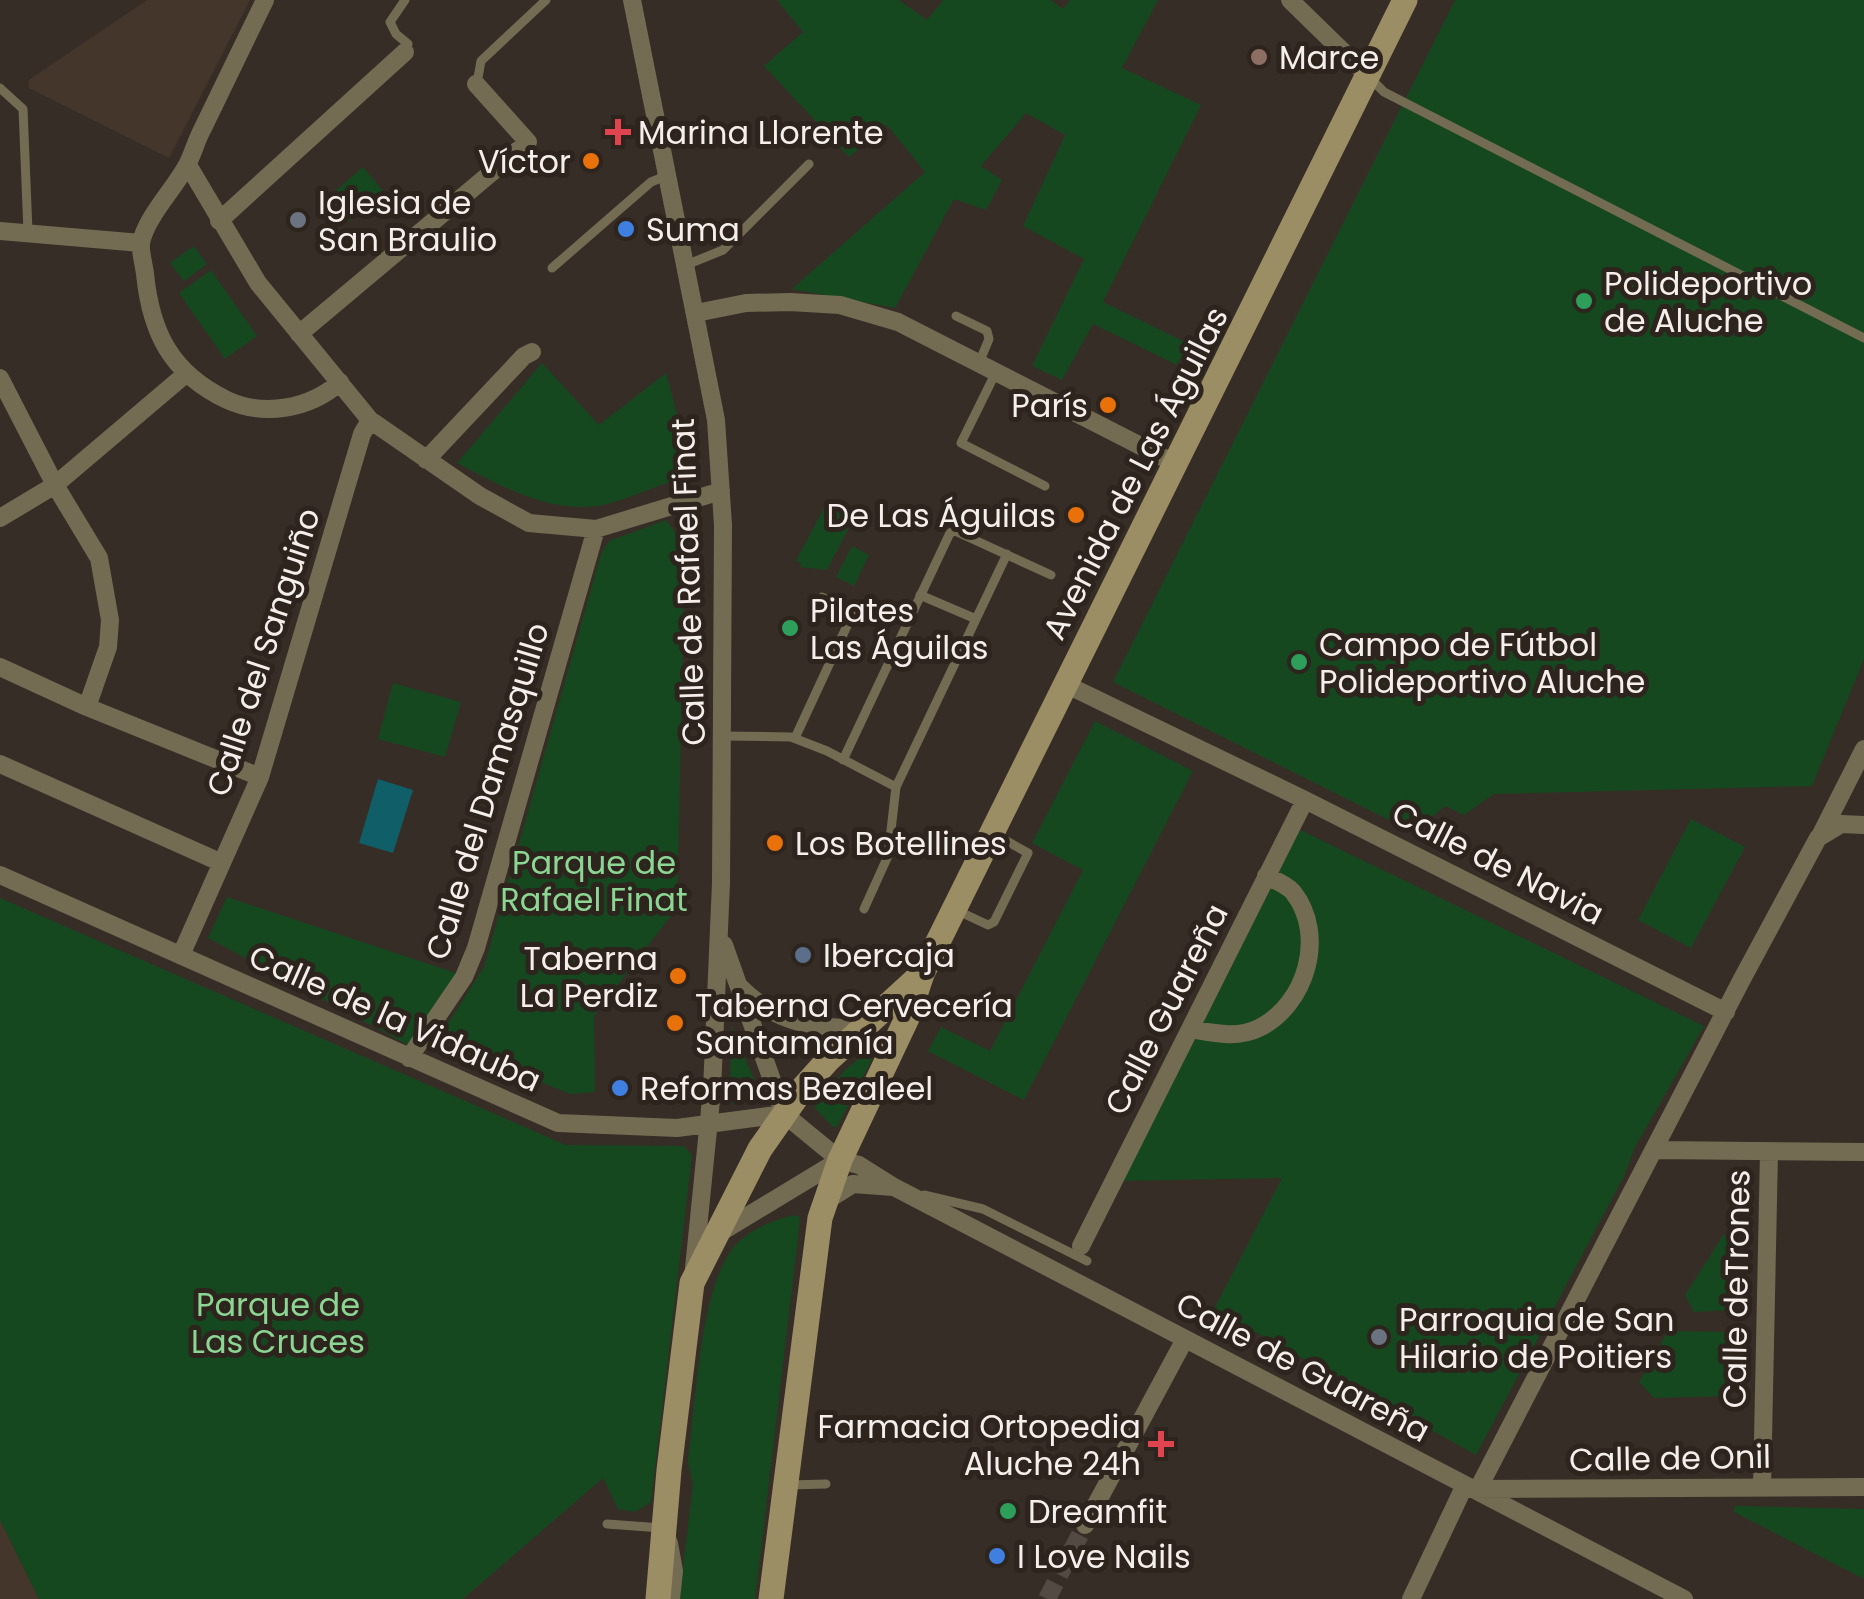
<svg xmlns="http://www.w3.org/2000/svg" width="1864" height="1599" font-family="Poppins,sans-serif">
	<rect width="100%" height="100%" fill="#372d27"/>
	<path fill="#45362c" d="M147 0H250L169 158 29 88V80Z
		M0 1520 39 1599H0Z"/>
	<path fill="#16481f" d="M777 0H899L927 20 943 0H1051L1063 9 1070 0H1158L1122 68 1201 105 1103 302 1189 344 1177 365 1093 324 1062 380 1032 366 1084 259 1023 226 1065 135 1026 113 981 166 1002 180 986 210 954 199 895 308 792 289 925 172 887 125 849 157 764 66 803 32Z
		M1455 0H1864V659L1812 786 1494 794 1464 815 1445 806C1431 819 1420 825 1401 826L1113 682Z
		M363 167 383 191 348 222 327 198Z
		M194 246 207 264 184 281 170 263Z
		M211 270 257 336 225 359 179 293Z
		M542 363 599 425 666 373 686 448 670 482C648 489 626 500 603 505 550 515 502 486 457 463Z
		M828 500 856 514 827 570 800 567 801 563 796 561Z
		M666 520 685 546 677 908 594 1016 595 1092 570 1094 447 1043 443 1031 484 967 601 554 609 541Z
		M852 546 869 555 854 586 836 577Z
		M393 683 461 702 445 757 378 739Z
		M1095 721 1193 771 1024 1100 928 1051 941 1027 990 1051 1083 870 1032 843Z
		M1691 819 1745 847 1691 948 1638 920Z
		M1292 826 1704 1026 1634 1149 1624 1176 1476 1455 1214 1309 1282 1178 1113 1181Z
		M227 897 459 974 410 1046 208 938Z
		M0 898 566 1145 684 1146 692 1155 651 1502 635 1512 618 1509 603 1478 463 1599H39L0 1520Z
		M731 1026 764 1102 730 1104Z
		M883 1038 837 1127H833L814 1107 844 1071Z
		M794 1215 800 1217 797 1246 755 1599H679L693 1485 688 1461C695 1407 700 1289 733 1248 749 1229 771 1221 794 1215Z
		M1737 1233 1734 1310 1694 1312 1685 1295 1724 1234Z
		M1668 1331 1730 1332V1396L1654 1398 1639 1382Z
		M1734 1506 1864 1509V1579L1734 1512Z"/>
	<path fill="#105e68" d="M378 779 413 790 393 853 359 843Z"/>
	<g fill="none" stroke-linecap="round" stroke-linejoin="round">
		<path stroke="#544a44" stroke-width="18" stroke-dasharray="18 9" stroke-linecap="butt" d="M1047 1599 1085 1525"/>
		<path stroke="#746c52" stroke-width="9" d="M405 52 408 44 396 34 390 22 405 0
			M1369 77 1384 92 1864 338
			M477 83 481 61 546 0
			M0 88 23 109 28 232
			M686 265 723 250 809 164
			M552 268 651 182 668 175
			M956 316 987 331 989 339 979 363
			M996 372 961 443 1045 486
			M920 595 976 619
			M723 736 791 737 827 751 896 787
			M795 738 852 615 850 611 822 597
			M843 760 950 533 955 531 1051 575
			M864 909 888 856 896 787 1007 554
			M956 910 988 925 994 922 1028 853 994 834
			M924 1195 983 1209 1087 1261
			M789 1485 826 1484
			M607 1524 662 1528"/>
		<path stroke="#746c52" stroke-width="18" d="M265 0C244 43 223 87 202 130 196 141 193 154 187 165 175 188 146 217 141 243 140 252 144 265 145 274 151 333 171 373 227 400 264 417 310 409 340 382
			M632 0 716 420 723 525 721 883 712 1090 694 1268
			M1290 0 1367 75
			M188 165 258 283 370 420 480 496 529 523 596 529 721 491
			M219 221 405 52
			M0 231 141 243
			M696 313 746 303 790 302 840 305 898 322 1176 464
			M299 334 528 142 476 84
			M0 378 55 485 99 558 110 620 108 647 87 707
			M426 460 524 356 532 352
			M0 518 55 485 187 373
			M0 667 87 707 260 777
			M1065 684 1305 800 1726 1012
			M0 764 222 863
			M1819 838 1864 749
			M0 875 558 1123 677 1128 784 1114
			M724 945 784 1114
			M181 955 260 777 362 434 370 420
			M740 987C775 1023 815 1029 863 1028
			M1190 1029C1213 1033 1237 1039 1259 1028 1306 1005 1327 935 1293 892 1287 885 1275 880 1266 876
			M409 1058 464 977 476 948 596 529
			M784 1114 840 1160 859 1165 894 1187 1684 1599
			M1656 1150 1864 1152
			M824 1202 853 1184 893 1187
			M716 1235 840 1160
			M1081 1246 1305 800
			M1762 1487 1769 1152
			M1477 1491 1741 981 1818 838 1841 824 1864 825
			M1085 1525 1185 1339
			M669 1543 674 1571 671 1599
			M1411 1599 1463 1489 1864 1487"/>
		<path stroke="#9b8e64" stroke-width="25" d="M658 1599 669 1470 692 1283 760 1149 802 1089 829 1059 922 974
			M771 1599 820 1218 840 1160 908 1016 922 974 1405 0"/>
	</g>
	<circle fill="#8d6e63" stroke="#2d241e" stroke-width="4" cx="1259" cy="57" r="10"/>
	<g fill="#e0444e" stroke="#2d241e" stroke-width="4">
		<path d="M613 117h10v10h10v10h-10v10h-10v-10h-10v-10h10z"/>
		<path d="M1156 1429h10v10h10v10h-10v10h-10v-10h-10v-10h10z"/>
	</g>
	<g fill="#e8710a" stroke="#2d241e" stroke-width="4">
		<circle cx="591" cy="161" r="10"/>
		<circle cx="1108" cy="405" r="10"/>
		<circle cx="1076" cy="515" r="10"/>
		<circle cx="775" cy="843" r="10"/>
		<circle cx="678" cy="976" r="10"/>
		<circle cx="675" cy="1023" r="10"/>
	</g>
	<g fill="#6b7280" stroke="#2d241e" stroke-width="4">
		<circle cx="298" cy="220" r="10"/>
		<circle cx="1379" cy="1337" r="10"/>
	</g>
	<g fill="#3f7fe0" stroke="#2d241e" stroke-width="4">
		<circle cx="626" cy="229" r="10"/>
		<circle cx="620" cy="1088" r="10"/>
		<circle cx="997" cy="1556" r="10"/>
	</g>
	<g fill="#2e9e5b" stroke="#2d241e" stroke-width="4">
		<circle cx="1584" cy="301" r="10"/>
		<circle cx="790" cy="628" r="10"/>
		<circle cx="1299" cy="662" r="10"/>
		<circle cx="1008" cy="1511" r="10"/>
	</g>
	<circle fill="#5c6f8a" stroke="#2d241e" stroke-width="4" cx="803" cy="955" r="10"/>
	<g text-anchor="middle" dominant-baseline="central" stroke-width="10" stroke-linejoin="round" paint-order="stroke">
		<g font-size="32" fill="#f5eeea" stroke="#2d241e" text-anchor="start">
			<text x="1279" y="57">Marce</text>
			<text x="638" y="132">Marina Llorente</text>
			<text x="571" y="161" text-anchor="end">Víctor</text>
			<text x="318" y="202">Iglesia de<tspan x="318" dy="37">San Braulio</tspan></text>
			<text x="646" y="229">Suma</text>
			<text x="1604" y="283">Polideportivo<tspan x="1604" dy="37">de Aluche</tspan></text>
			<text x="1088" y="405" text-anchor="end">París</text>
			<text x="1056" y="515" text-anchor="end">De Las Águilas</text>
			<text x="810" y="610">Pilates<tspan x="810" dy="37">Las Águilas</tspan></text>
			<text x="1319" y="644">Campo de Fútbol<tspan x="1319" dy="37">Polideportivo Aluche</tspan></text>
			<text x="795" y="843">Los Botellines</text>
			<text x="823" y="955">Ibercaja</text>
			<text x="658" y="958" text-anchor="end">Taberna<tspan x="658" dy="37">La Perdiz</tspan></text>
			<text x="695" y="1005">Taberna Cervecería<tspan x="695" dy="37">Santamanía</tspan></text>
			<text x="640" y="1088">Reformas Bezaleel</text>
			<text x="1399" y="1319">Parroquia de San<tspan x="1399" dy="37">Hilario de Poitiers</tspan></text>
			<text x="1141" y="1426" text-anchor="end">Farmacia Ortopedia<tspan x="1141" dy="37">Aluche 24h</tspan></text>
			<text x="1028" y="1511">Dreamfit</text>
			<text x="1017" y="1556">I Love Nails</text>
		</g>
		<g font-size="32" fill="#f5eeea" stroke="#2d241e">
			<text transform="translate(1135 473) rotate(-63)">Avenida de Las Águilas</text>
			<text transform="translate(688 582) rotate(-92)">Calle de Rafael Finat</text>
			<text transform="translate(263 652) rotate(-72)">Calle del Sanguiño</text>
			<text transform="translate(487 791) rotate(-73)">Calle del Damasquillo</text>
			<text transform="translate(1498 863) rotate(27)">Calle de Navia</text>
			<text transform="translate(1166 1009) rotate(-63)">Calle Guareña</text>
			<text transform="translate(395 1018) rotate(24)">Calle de la Vidauba</text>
			<text transform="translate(1736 1289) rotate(-89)">Calle deTrones</text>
			<text transform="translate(1303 1367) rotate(28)">Calle de Guareña</text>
			<text transform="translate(1670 1458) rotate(-1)">Calle de Onil</text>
		</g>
		<g font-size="32" fill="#8cd693" stroke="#2d241e">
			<text x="594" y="862">Parque de<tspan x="594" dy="37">Rafael Finat</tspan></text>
			<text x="278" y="1304">Parque de<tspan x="278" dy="37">Las Cruces</tspan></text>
		</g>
	</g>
</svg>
